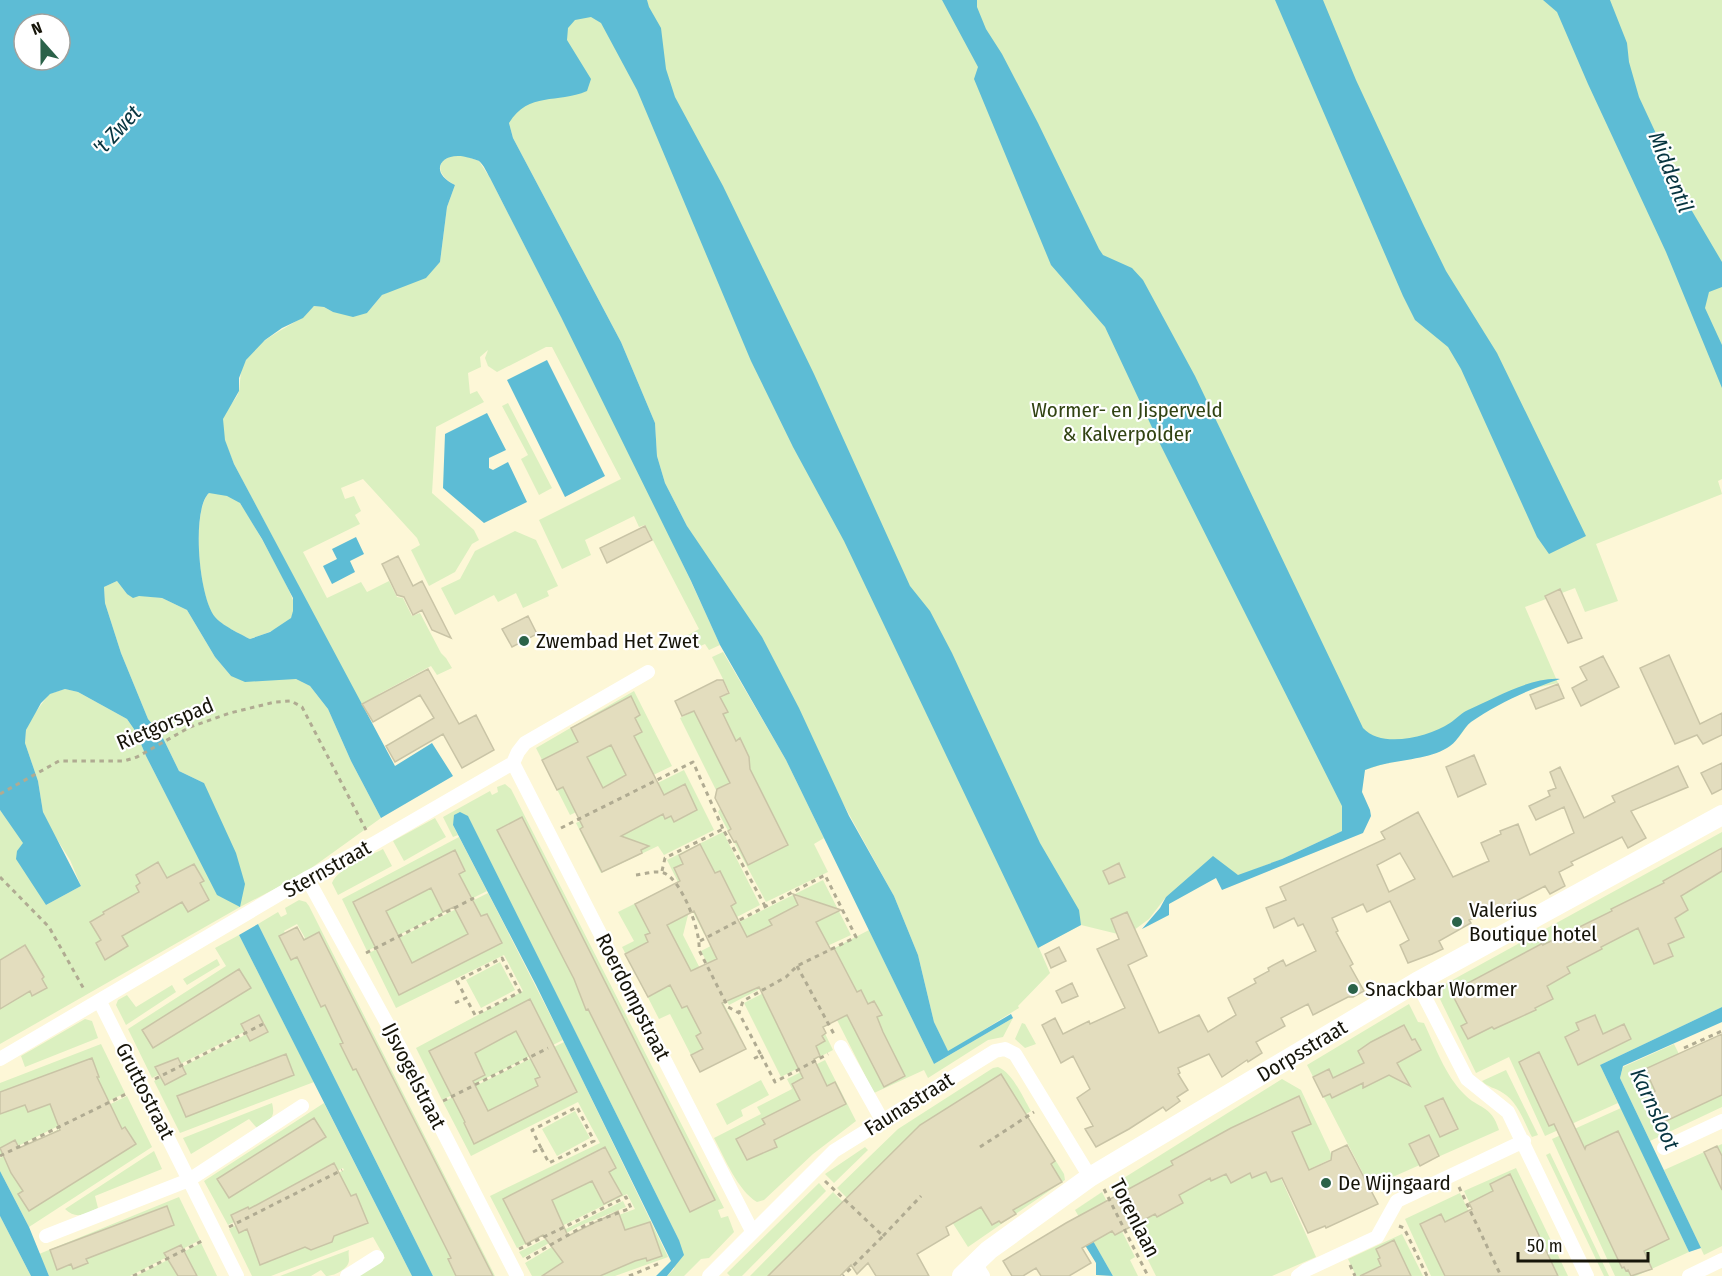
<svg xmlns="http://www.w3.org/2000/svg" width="1722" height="1276" font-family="'Fira Sans Condensed',sans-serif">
	<rect width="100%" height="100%" fill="#fdf7d7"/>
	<path fill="#dbf0c0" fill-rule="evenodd" d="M0 0H1722V479L1718 481 1722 494 1596 544 1618 601 1585 612 1575 588 1525 607 1558 683 1499 696 1476 710 1469 723 1459 737 1429 755 1393 761 1365 770 1342 831 1282 859 1225 881 1216 862 1166 897 1149 919 1126 936 1081 925 1041 946 1039 948 1050 973 1018 1006 1019 1008 948 1052 934 1022 918 955 894 896 715 571 687 526 665 483 657 456 655 423 621 342 513 138 509 123 0 344ZM24 24H60V60H24Z
		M460 154 479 161 490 178C569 332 649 487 720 645L709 650 705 644 693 649 686 636 699 629 645 525 639 527 634 516 585 540 591 555 562 569 539 520 621 479 552 347H546L497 372 488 366 485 358 488 350 480 357 481 367 468 373 470 394 477 391 484 402 436 427 432 493 474 530 479 540 472 544 455 572 429 586 411 550 420 545 417 538 363 479 341 488 345 499 354 496 361 511 355 515 360 524 303 552 327 598 361 582 367 592 389 581 397 597 403 598 412 616 420 613 441 653 446 658 452 668 437 675 431 666 379 694 382 701 364 710 234 464C229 451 220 434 223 419 225 409 236 401 239 391 241 380 239 371 246 360 262 334 295 328 314 306L324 307 333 312 367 313 382 295 433 269 440 262 447 207 455 185C435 174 434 158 460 154Z
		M508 403 552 488 539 495 521 459 528 455 502 406Z
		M209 493C219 493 231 495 239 502 246 509 291 590 293 600 294 605 294 613 291 618 282 629 263 634 250 639 242 635 220 624 215 618 199 598 191 511 209 493Z
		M515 531 536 540 558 586 547 591 549 596 523 608 516 593 498 602 494 595 455 615 441 588 460 579 475 551Z
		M117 581 127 594 162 598 187 610 215 657 231 676 296 679 310 686 328 709 351 761 381 818 303 874 240 907 0 1044V810L24 843 46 905 81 886 70 860 53 833 43 812 38 781 25 743 26 730 32 717 49 694 65 689 78 692 127 719 136 732 146 756 184 830 204 783 179 771 162 736 148 719 121 653 105 603 104 587Z
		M723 652 786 760 824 838 814 844 828 872 766 902 718 812 723 804 680 718 730 693 712 657Z
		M634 691 672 766 570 815 536 748Z
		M684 770 714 830 664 855 658 846 601 873 576 823Z
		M505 784 511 789 724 1208 718 1210 721 1218 728 1216 734 1232 709 1258 701 1259 684 1276H667L674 1269 679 1240 468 817 462 814 455 818 453 825 458 835 453 837 443 817 490 791 492 795 498 792 497 787Z
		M435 818 446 837 404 861 393 841Z
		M723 832 760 905 704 934 667 860Z
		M1722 832V1007L1600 1065 1618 1103 1545 1136 1509 1057 1476 1073 1437 993 1447 983Z
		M459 837 487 891 367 951 342 899Z
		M383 849 392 866 338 895 332 883C337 869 369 856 383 849Z
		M823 880 851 935 786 965 781 978 729 1005 701 951 738 932 735 924Z
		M674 884 688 915 683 935 712 992 717 991 739 1033 692 1057 670 1014 659 1019 622 947 634 941 618 912Z
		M488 893 563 1040 442 1100 416 1048 523 991 504 955 396 1008 369 953Z
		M299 900 306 902 309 906 495 1276H433L258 924 278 912 281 917 287 914 285 908ZM297 924 305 938 291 945 284 931Z
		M869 930 934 1064 1013 1018 1003 1037 988 1040 928 1078 924 1070 874 1093 837 1020 826 1017 800 966Z
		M239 935 314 1082 180 1133 154 1081 265 1025 264 1022 152 1078 128 1029 226 966 215 948Z
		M217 959 220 965 187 985 183 979Z
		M500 962 515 990 481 1008 466 980Z
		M797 976 833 1050 781 1077 744 1003Z
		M172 985 176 992 126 1025 116 1005 118 1000 127 995 136 1007Z
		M1409 1004 1418 1022 1424 1023C1435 1046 1445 1075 1464 1094 1478 1109 1491 1104 1499 1130L1370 1187 1307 1065Z
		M85 1019 92 1021 98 1038 25 1067 21 1056Z
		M1022 1023 1025 1024 1036 1044 1025 1048 1015 1039Z
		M1722 1034V1107L1650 1141 1620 1078 1623 1067 1674 1044 1679 1054Z
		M564 1042 668 1257 615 1276H532L525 1263 584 1228 635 1209 627 1194 517 1248 490 1196 600 1143 578 1102 471 1156 443 1102Z
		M101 1044 125 1093 0 1155V1083Z
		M825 1060 856 1121 813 1154 764 1200 757 1202C738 1191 724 1157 714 1138L761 1114 757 1107 792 1089 787 1079Z
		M998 1067C1013 1073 1023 1098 1031 1111L977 1145 980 1150 1029 1118 1064 1174 1065 1180 968 1247 952 1222 882 1233 837 1188 898 1129 993 1068Z
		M1506 1070 1538 1135 1532 1137C1524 1122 1518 1102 1503 1093 1496 1088 1487 1087 1482 1081Z
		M1282 1079 1301 1090 1333 1158 1301 1173 1280 1176 1316 1257 1272 1276H1156L1111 1186Z
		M761 1080 769 1095 741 1110 743 1116 727 1125 716 1104Z
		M127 1096 152 1147 29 1227 0 1171V1158Z
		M272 1103C276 1119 270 1119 257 1128L249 1119 191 1154 183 1138Z
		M324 1103 412 1276H358L385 1258 373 1237 271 1276H252L229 1229 344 1170 343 1168 228 1225 204 1181Z
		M1621 1108 1689 1252 1636 1276H1615L1552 1139Z
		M575 1111 590 1138 557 1156 542 1129Z
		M1722 1144V1246L1704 1255 1664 1170Z
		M865 1147 868 1150 834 1183 825 1174Z
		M154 1151 162 1169 95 1196 98 1208C86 1214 76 1220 65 1209Z
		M1550 1153 1609 1276H1604L1546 1155Z
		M1516 1168 1568 1276H1504L1464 1191Z
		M819 1183 826 1191 742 1276H730L727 1273Z
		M833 1192 878 1237 840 1276H750Z
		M1102 1192 1135 1257 1130 1260 1138 1276H1113L1075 1210Z
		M1460 1193 1499 1276H1431L1405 1219Z
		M179 1197 200 1240 130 1276H49L39 1254Z
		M623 1201 626 1207 577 1227 523 1258 519 1252Z
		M0 1216 31 1276H0Z
		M1402 1234 1423 1276H1356L1348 1259Z
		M201 1243 217 1276H136Z
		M349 1250C348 1253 349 1256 349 1260 349 1269 334 1276 326 1276L321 1270 311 1276H280Z"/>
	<path fill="#5dbcd5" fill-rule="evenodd" d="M0 0H647L649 7 661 28 666 69 675 97 723 186 814 374 910 586 930 611 952 653 1040 843 1079 910 1081 925 1038 948 844 541 793 447 751 361 637 90 601 23 591 17 575 20 568 28 567 40 591 79 587 91C557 104 529 91 509 123L513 138 621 342 655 423 657 456 665 483 687 526 762 637 799 708 849 816 894 896 918 955 934 1022 948 1051 1011 1014 1013 1018 934 1064 786 760 720 645 691 581 561 317 490 178C487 173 484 165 479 161 479 161 471 158 470 158 443 149 426 171 455 185L447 207 440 262 426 278 382 295 367 313 353 317 333 312 324 307 314 306 303 318 282 328 265 340 246 360 239 378V391L223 419 225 440 234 464 395 766 432 743 453 776 381 818 351 761 328 709 310 686 296 679 245 682 231 676 215 657 187 610 162 598 139 596 133 598 127 594 117 581 104 587 105 603 121 653 148 719 162 736 179 771 204 783 236 853 245 884 240 907 217 895 146 756 136 732 127 719 78 692 65 689 50 694 41 703 26 730 25 743 38 781 43 812 81 886 46 905 16 859 17 851 23 843 0 810ZM24 24H60V60H24ZM209 493 227 496 240 503 262 539 293 598V611L291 618 270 632 250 639C242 635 220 624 215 617 199 598 191 510 209 493Z
		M942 0H977V7L986 29 1002 54 1038 123 1099 249 1103 255 1132 268 1143 280 1195 376 1363 728C1382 749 1428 737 1450 723 1456 719 1461 713 1468 710 1495 698 1530 677 1560 679 1530 689 1498 703 1471 722 1463 728 1459 740 1450 746 1430 761 1390 759 1365 770L1362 792 1370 810 1371 816 1363 833 1222 890 1216 878 1169 904V915L1142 929 1160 908 1166 897 1213 856 1238 875 1282 859 1342 831V806L1157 438 1105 327 1051 265 974 79 978 67Z
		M1275 0H1323L1356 80 1423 224 1446 271 1497 353 1586 536 1549 554 1537 537 1461 369 1448 347 1415 320 1403 296Z
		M1543 0H1610L1627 43 1629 62 1639 97 1692 211 1722 262V287L1709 292 1705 308 1722 345V388L1666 252 1588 84 1557 12Z
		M547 360 605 476 565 497 507 380Z
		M487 413 506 450 489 458V468L493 470 508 462 527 502 484 523 443 488 445 434Z
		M356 537 364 554 350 561 355 572 332 584 323 566 337 559 332 549Z
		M460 812 468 816 679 1240 684 1255 667 1276H656L671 1261 536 985 453 825 454 815Z
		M258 924 433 1276H412L239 935Z
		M1722 1007V1022L1623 1066 1620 1078 1701 1248 1689 1252 1600 1065Z
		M0 1171 29 1227 49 1276H31L0 1216Z
		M1084 1225 1113 1276 1096 1275V1263L1075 1229Z"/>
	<path fill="#e3ddbe" stroke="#c9c4a6" stroke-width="1.5" fill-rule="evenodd" d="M645 526 652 540 607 563 600 548Z
		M398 556 413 586 422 581 451 638 432 630 422 610 413 615 404 597 397 595 382 564Z
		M1560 589 1582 638 1568 643 1545 596Z
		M528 616 537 634 512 647 502 629Z
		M1669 655 1700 724 1722 713V735L1703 744 1697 735 1675 744 1640 668Z
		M1603 656 1619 687 1581 706 1572 688 1587 680 1580 667Z
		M428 669 459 724 476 715 494 750 462 768 443 734 395 762 386 746 434 718 420 695 373 722 362 704Z
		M717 680H723L729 693 720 697 728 712 723 714 736 741 740 738 749 757 750 769 788 845 748 865 736 841 734 842 728 831 731 829 715 798 717 789 730 783 694 711 682 716 675 701Z
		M1558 684 1564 698 1536 709 1530 695Z
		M631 696 640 715 635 718 642 732 634 736 664 795 685 784 697 810 674 822 671 816 665 819 663 814 621 836 649 846 641 850 642 853 602 872 580 829 583 827 563 787 557 790 542 760 578 742 571 728ZM611 745 626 775 603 788 587 757Z
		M1474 755 1486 784 1458 797 1446 767Z
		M1722 763V789L1712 794 1701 773Z
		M1678 766 1688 787 1631 811 1646 838 1628 848 1622 837 1571 862 1573 865 1559 872 1565 886 1550 894 1545 886 1514 902 1469 920 1471 923 1439 941 1443 949 1432 954 1408 963 1400 945 1409 940 1390 901 1367 912 1363 904 1332 918 1338 931 1336 932 1353 964 1350 966 1364 991 1353 997H1348L1313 1015 1308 1004 1281 1018 1285 1026 1256 1042 1262 1053 1248 1062 1247 1060 1222 1077 1209 1054 1178 1068 1180 1073 1178 1074 1188 1090 1177 1097 1180 1101 1166 1111 1163 1107 1129 1129 1096 1147 1085 1129 1093 1126 1077 1098 1090 1089 1073 1056 1061 1063 1042 1025 1055 1018 1063 1034 1089 1021 1090 1024 1125 1008 1097 949 1119 939 1111 919 1127 912 1147 956 1128 965 1159 1033 1199 1015 1208 1032 1236 1015 1228 998 1256 983 1254 979 1269 971 1268 968 1283 960 1286 966 1316 951 1303 924 1298 926 1294 918 1274 928 1266 908 1286 900 1280 887 1385 839 1381 832 1418 812 1453 877 1489 861 1481 843 1501 834 1500 831 1518 824 1530 855 1574 833 1564 807 1536 820 1529 806 1550 796 1548 791 1556 788 1550 772 1560 767 1584 818 1615 802 1612 796ZM1400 853 1415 879 1389 892 1377 865Z
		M522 817 715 1200 690 1212 588 1009 586 1010 574 979 497 830Z
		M700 844 715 873 720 871 736 903 731 906 747 937 772 925 769 920 798 905 793 894 841 910 816 922 831 950 834 948 857 992 861 990 868 1004 874 1001 882 1015 877 1017 883 1032 905 1076 884 1087 847 1015 823 1027 826 1033 822 1036 825 1041 816 1046 820 1056 814 1059 827 1086 835 1082 846 1104 774 1140 777 1147 747 1160 736 1139 765 1124 762 1119 800 1100 792 1084 803 1078 759 987 722 1003 746 1049 700 1072 691 1055 703 1049 696 1036 701 1033 687 1006 682 1008 670 985 648 997 625 954 648 942 645 935 650 933 635 904 680 881 674 868 683 864 679 855ZM694 911 717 959 691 971 667 925Z
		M1722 848V871L1681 896 1688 910 1675 918 1684 937 1668 944 1673 956 1654 964 1638 928 1601 947 1602 949 1567 967 1570 973 1547 986 1553 999 1535 1008 1536 1010 1494 1029 1492 1027 1468 1039 1461 1026 1467 1023 1451 992 1543 943V945L1612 911 1611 909 1664 883 1663 881Z
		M455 850 465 871 459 874 481 916 487 914 502 943 399 995 353 902ZM431 888 443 912 454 907 468 934 412 963 386 911Z
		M158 862 167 878 194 864 204 881 200 883 209 900 188 912 182 902 122 936 128 946 105 960 96 943 101 940 90 922 104 914 103 912 139 892 136 886 140 883 136 875Z
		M1119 863 1125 877 1109 884 1103 871Z
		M297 927 304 940 319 932 493 1276H456L448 1259 451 1258 356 1069 353 1070 340 1044 343 1043 325 1005 321 1007 297 957 291 960 279 936Z
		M25 945 44 977 42 979 47 988 32 996 30 991 0 1009V960Z
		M1059 947 1066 961 1051 968 1045 954Z
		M239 969 251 988 153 1048 142 1030Z
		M1072 983 1078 996 1062 1003 1056 991Z
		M530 999 577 1092 474 1144 464 1123 465 1122 429 1051ZM516 1031 540 1077 535 1079 538 1086 488 1111 473 1081 485 1075 475 1053Z
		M259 1015 268 1032 250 1041 241 1024Z
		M1595 1015 1603 1034 1624 1024 1631 1039 1578 1065 1565 1037 1579 1030 1576 1023Z
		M1404 1025 1412 1040 1415 1039 1421 1050 1397 1063 1410 1086 1389 1075 1363 1088V1083L1332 1098 1330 1094 1323 1097 1313 1077 1329 1069 1333 1078 1364 1063 1358 1051 1371 1042Z
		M1722 1034V1095L1664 1122 1662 1117 1655 1120 1649 1107 1655 1104 1650 1093 1655 1091 1645 1069Z
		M1539 1052 1585 1149 1586 1146 1618 1131 1669 1239 1644 1251 1652 1269 1631 1276 1628 1270 1626 1271 1624 1267 1622 1268 1554 1124 1549 1126 1519 1062Z
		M286 1054 294 1075 186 1117 177 1096Z
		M92 1058 99 1077H97L122 1129 125 1127 136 1144 29 1211 18 1194 23 1191 11 1173 0 1148 15 1140 19 1148 60 1130 50 1104 28 1112 25 1105 0 1114V1092Z
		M178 1058 186 1074 165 1085 155 1067Z
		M1001 1074 1055 1161 1051 1164 1062 1182 1013 1210 1016 1214 1001 1223 999 1221 992 1225 981 1207 946 1227 949 1235 917 1254 929 1276H876L868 1263 857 1274 851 1265 840 1276H768L920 1125Z
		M1299 1096 1311 1124 1292 1132 1309 1170 1331 1160 1332 1152 1347 1145 1378 1204 1326 1228 1325 1226 1308 1233 1282 1178 1271 1182 1266 1172 1252 1178 1250 1173 1231 1183 1226 1174 1211 1181 1210 1178 1179 1195 1183 1203 1157 1217 1155 1214 1115 1235 1112 1231 1082 1248 1091 1263 1069 1276H1041L1036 1268 1023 1276H1012L1003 1261 1066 1223 1173 1165 1171 1161 1231 1128Z
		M1443 1098 1458 1129 1440 1137 1425 1106Z
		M314 1118 326 1137 229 1198 217 1179Z
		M1429 1135 1439 1156 1420 1166 1409 1144Z
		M1717 1146 1722 1156V1190L1704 1152Z
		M605 1147 616 1168 609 1172 622 1195 604 1204 592 1181 552 1200 568 1236 618 1211 625 1230 650 1222 662 1256 647 1261 646 1258 635 1261 600 1276H542L563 1262 543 1235 526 1244 503 1199Z
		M334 1163 351 1196 356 1194 368 1223 334 1236 332 1242 311 1250 305 1247 260 1265 247 1229 239 1233 231 1215 248 1207 249 1209Z
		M1510 1174 1558 1276H1445L1420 1224 1441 1214 1445 1222 1472 1209 1469 1203 1493 1191 1490 1184Z
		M167 1206 174 1225 86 1259 88 1263 73 1269 71 1264 57 1270 50 1250Z
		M1394 1240 1411 1276H1360L1381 1266 1378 1259 1380 1258 1376 1249Z
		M181 1245 185 1253 197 1276H178L164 1253Z"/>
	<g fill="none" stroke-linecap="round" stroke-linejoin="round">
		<path stroke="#b0ab92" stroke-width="3" stroke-dasharray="4.5 4.5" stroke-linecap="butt" d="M0 794 59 761H124L137 757 190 727 230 713 275 702 291 701 302 707 366 830
			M561 828 693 762 723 829
			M662 871 665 858 723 829 765 906
			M636 875C644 874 657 870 664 873 682 880 701 932 699 950L728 1007 739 1013 761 1055 751 1060
			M0 877 49 927 85 991
			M700 941 825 875 856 937 797 966 786 977 743 1001 739 1013
			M366 953 474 898
			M797 966 835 1036
			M455 1003 466 998 457 981 502 958 520 992 475 1015 466 998
			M1684 1048 1722 1031
			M761 1055 775 1082 828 1054
			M155 1079 263 1024
			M443 1101 548 1048
			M980 1147 1034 1112
			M533 1152 541 1148 532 1130 577 1107 594 1141 549 1163 541 1148
			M0 1156 128 1093
			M825 1181 883 1236 843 1276
			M1459 1187 1501 1276
			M1104 1189 1148 1276
			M1399 1226 1404 1228 1427 1276
			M229 1227 342 1170
			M883 1236 921 1196
			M519 1249 626 1197 631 1208 584 1226 524 1260
			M1350 1265 1355 1276
			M133 1276 204 1240
			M629 1276 660 1263"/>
		<path stroke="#fff" stroke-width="14" d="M513 763 752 1231
			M307 878 394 1036 517 1276
			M1417 982 1467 1079 1508 1112 1587 1276
			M100 1002 237 1276
			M841 1047 882 1120
			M0 1059 307 878 373 844 513 763 518 752 525 743 648 672
			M1664 1148 1722 1121
			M46 1236 189 1180 302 1106
			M975 1263 983 1276
			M347 1276 377 1257
			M709 1276 834 1151 995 1051 1005 1049 1015 1054 1090 1177
			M1298 1276 1306 1270 1377 1237 1397 1201 1524 1141
			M1689 1276 1722 1260"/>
		<path stroke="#fff" stroke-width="20" d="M962 1276 989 1250 1090 1177 1417 982 1722 815"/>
	</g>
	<g fill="#2b6249" stroke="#fff" stroke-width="2">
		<circle cx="524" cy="641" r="6"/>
		<circle cx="1457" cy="922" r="6"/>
		<circle cx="1353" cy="989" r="6"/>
		<circle cx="1326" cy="1183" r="6"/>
	</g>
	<g text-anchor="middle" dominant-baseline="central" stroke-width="4.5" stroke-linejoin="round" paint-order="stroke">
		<g font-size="21" fill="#314312" stroke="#fff">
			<text x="1127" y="410">Wormer- en Jisperveld<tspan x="1127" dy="24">&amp; Kalverpolder</tspan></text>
		</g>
		<g font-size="21" fill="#161409" stroke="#fff" text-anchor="start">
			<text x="536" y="641">Zwembad Het Zwet</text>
			<text x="1469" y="910">Valerius<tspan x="1469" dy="24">Boutique hotel</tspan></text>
			<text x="1365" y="989">Snackbar Wormer</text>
			<text x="1338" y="1183">De Wijngaard</text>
		</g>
		<g font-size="21" fill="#161409" stroke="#fff">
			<text transform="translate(165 724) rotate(-23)">Rietgorspad</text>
			<text transform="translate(327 869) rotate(-29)">Sternstraat</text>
			<text transform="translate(633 997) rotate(63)">Roerdompstraat</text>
			<text transform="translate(1302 1051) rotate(-31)">Dorpsstraat</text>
			<text transform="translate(414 1076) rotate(63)">IJsvogelstraat</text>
			<text transform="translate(145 1091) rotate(63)">Gruttostraat</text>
			<text transform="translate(909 1104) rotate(-32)">Faunastraat</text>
			<text transform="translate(1135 1218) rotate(63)">Torenlaan</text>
		</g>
		<g font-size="22" font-style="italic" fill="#073540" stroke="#fff">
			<text transform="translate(117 130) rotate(-47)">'t Zwet</text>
			<text transform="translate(1671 172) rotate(68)">Middentil</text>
			<text transform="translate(1655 1109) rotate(65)">Karnsloot</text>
		</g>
	</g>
	<g transform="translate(42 42) rotate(339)"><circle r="28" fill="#ffffff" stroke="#a2a19d" stroke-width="1.5"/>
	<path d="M0-4.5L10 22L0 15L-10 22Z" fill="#2b6249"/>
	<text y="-9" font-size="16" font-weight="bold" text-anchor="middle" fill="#161409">N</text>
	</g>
	<path d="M1518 1252v9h130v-9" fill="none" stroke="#161409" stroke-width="3"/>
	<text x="1527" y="1252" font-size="18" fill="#161409" stroke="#ffffff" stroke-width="4.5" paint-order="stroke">50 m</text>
</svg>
